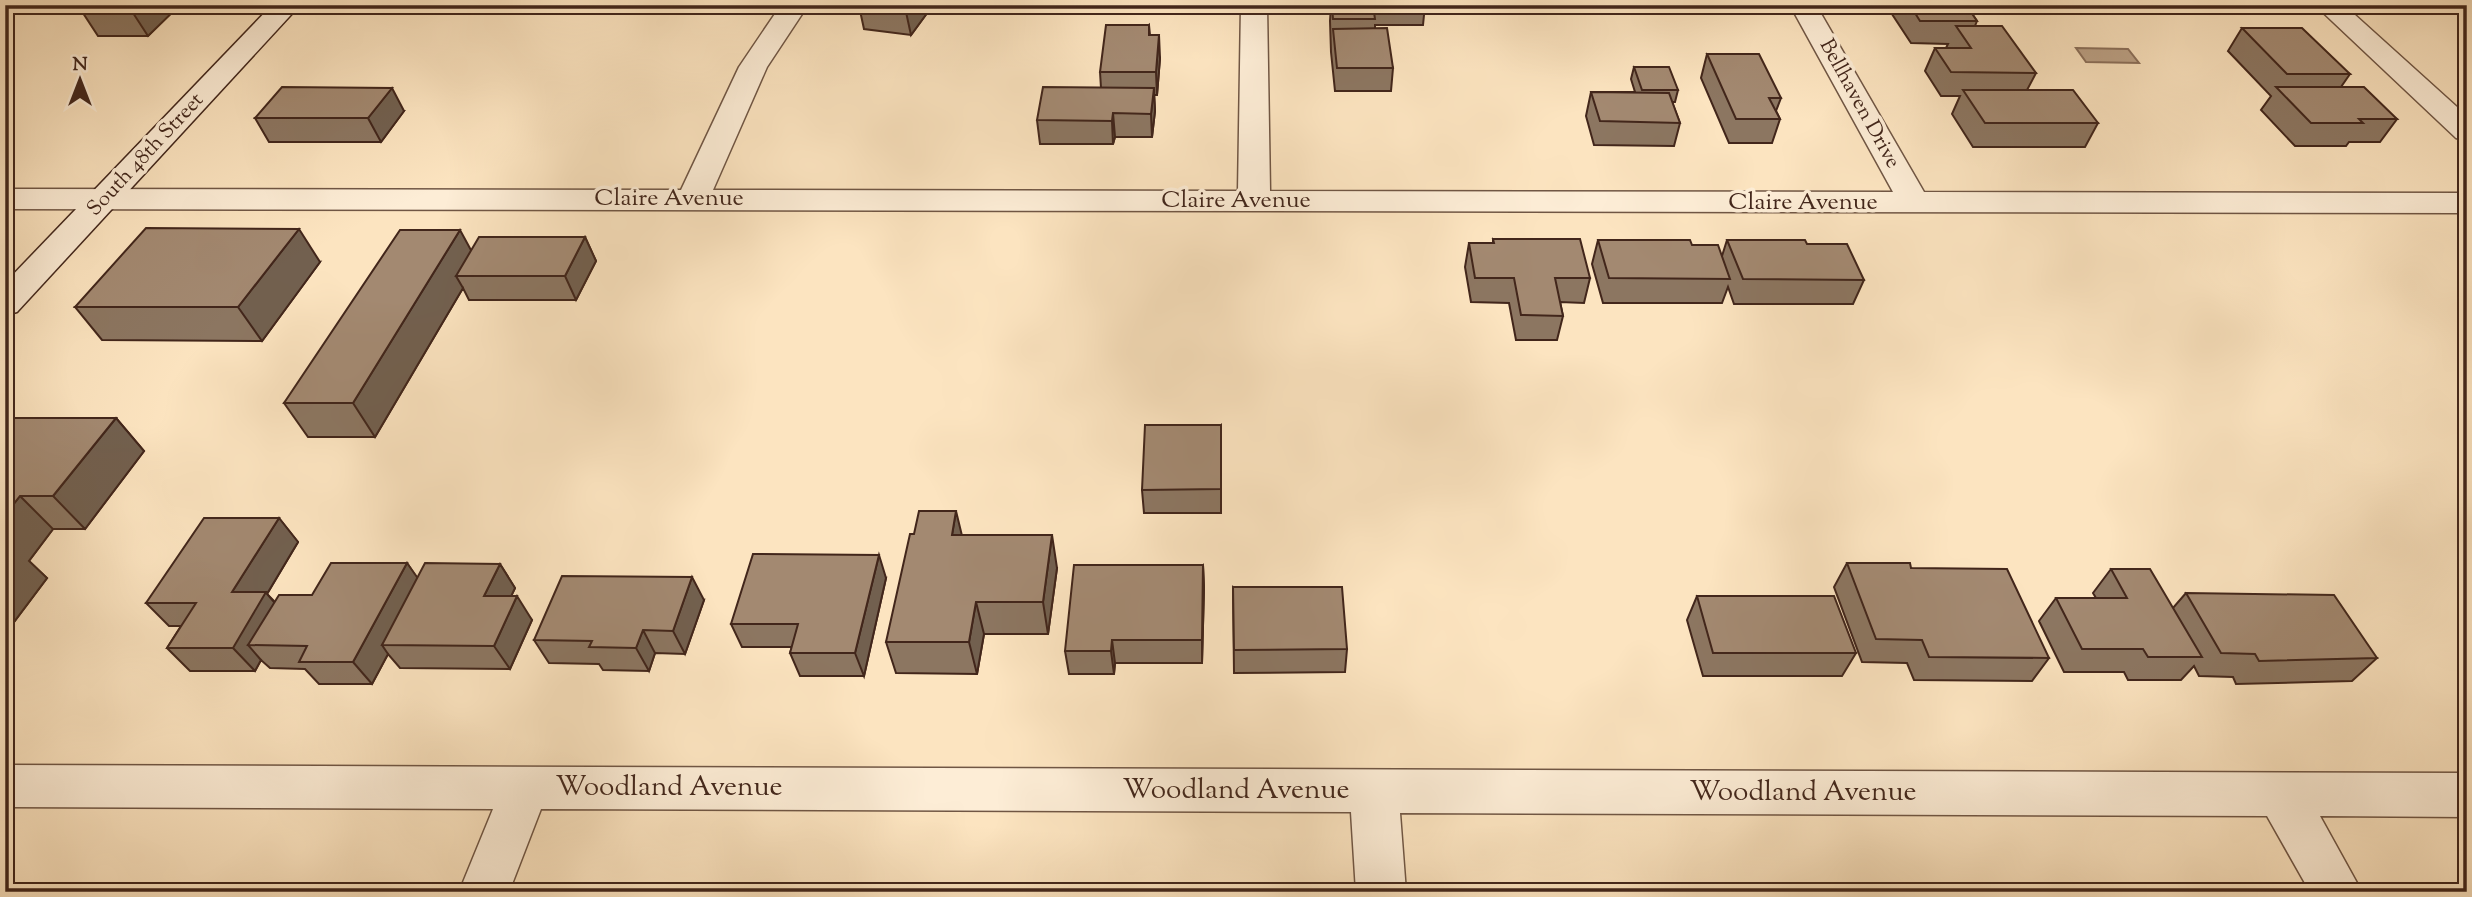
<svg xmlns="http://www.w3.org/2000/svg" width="2472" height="897" font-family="'Sorts Mill Goudy',serif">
	<rect width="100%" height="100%" fill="#fce4c0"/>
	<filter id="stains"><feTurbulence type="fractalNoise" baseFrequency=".00286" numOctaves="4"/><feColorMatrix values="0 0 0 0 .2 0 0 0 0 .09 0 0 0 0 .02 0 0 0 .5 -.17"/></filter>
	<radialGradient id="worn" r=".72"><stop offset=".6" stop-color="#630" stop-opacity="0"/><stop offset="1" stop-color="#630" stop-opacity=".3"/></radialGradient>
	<path fill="#bda388" stroke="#8c715c" stroke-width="2" d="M2076 48 2128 49 2139 63 2086 62Z"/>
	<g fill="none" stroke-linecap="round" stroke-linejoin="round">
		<defs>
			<path id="minor" d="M781 5H808L767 67 713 190 1238 191 1241 5H1267L1270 191 1893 192 1790 5H1816L1924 192 2467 193V213L5 209V189L681 190 739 67Z
				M2315 5H2344L2467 116V141L2456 138Z
				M5 765 2467 773V817L2320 816 2362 892H2310L2267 816 1400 813 1406 892H1356L1351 812 541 809 509 892H459L493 809 5 807Z"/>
			<path id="secondary" d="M272 5H300L17 312 5 315V283Z"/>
		</defs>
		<use href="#minor" stroke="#705644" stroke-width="3"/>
		<use href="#secondary" stroke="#42261b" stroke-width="3"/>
		<use href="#minor" fill="#fdedd6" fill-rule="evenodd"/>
		<use href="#secondary" fill="#fdedd6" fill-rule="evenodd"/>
	</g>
	<path fill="#8c7661" stroke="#42261b" stroke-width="2" d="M179 5 148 36H98L83 13Z
		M933 5 911 35 864 29 859 6Z
		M1331 5H1425L1423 25H1375V28L1393 68 1391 91H1335L1331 52 1330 21Z
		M1886 5H1966L1977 21 1975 26 2036 73 2027 90 2098 123 2085 147H1973L1952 114 1960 96H1941L1925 71 1935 48H1946L1948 44 1911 43Z
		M1149 25 1150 35 1160 58 1157 95H1154L1155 111 1152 137H1115L1113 144H1040L1037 120 1101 88 1100 72Z
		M2242 28 2350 74 2341 87 2397 119 2380 142H2349L2346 146H2295L2261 110 2271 96 2228 51Z
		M1707 54 1781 98 1776 111 1780 119 1772 143H1729L1701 78Z
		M1634 67 1678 90 1675 102H1672L1680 123 1674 146 1594 145 1586 116 1591 92H1635L1631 79Z
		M404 111 381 142H269L255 118Z
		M585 237 596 261 576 300H469L463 288 375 437H308L284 403 471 250Z
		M1493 239 1590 278 1584 303 1560 302 1563 316 1557 340H1516L1509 303 1471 302 1465 267 1469 243H1493Z
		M1598 240 1692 245 1722 256 1727 240 1807 244 1864 280 1853 304H1734L1728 287 1722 303H1603L1592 264Z
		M320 262 262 341 102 340 75 307Z
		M5 418H116L144 451 85 529H53L29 561 47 578 5 634Z
		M1221 425V513H1144L1142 490Z
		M279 518 298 542 267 594 275 602 312 595 407 563 417 578 500 564 515 588 511 596 532 620 510 669 400 668 388 654 372 684H319L305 669 270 668 261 660 255 671H190L167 648 181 626H169L146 603Z
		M962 535 1057 568 1048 634H984L977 674 896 673 886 642Z
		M1847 563 1911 568 2049 658 2032 681 1914 680 1907 663 1862 662 1834 587Z
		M1203 565 1204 588 1202 663H1115L1114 674H1069L1065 651Z
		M2111 569 2173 608 2186 593 2377 658 2352 681 2236 684 2233 677 2199 676 2194 666 2181 680H2128L2124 672H2064L2039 621 2056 598H2096L2093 593Z
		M886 578 864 676H800L790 653 792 647H742L731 624Z
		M1233 587 1347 649 1345 672 1234 673Z
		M1697 596 1856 653 1842 676H1703L1687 620Z
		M704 600 685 654 655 653 649 671 603 670 599 664 549 663 534 640Z"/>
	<path fill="#72604f" stroke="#42261b" stroke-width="2" d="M141 5H180L148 36 133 13Z
		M911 5H933L911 35 906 12Z
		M1159 35 1160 58 1157 95 1156 72Z
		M392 88 404 111 381 142 368 118Z
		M1154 88 1155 111 1152 137 1151 114Z
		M1113 113 1115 137 1113 144 1112 121Z
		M299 229 320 262 262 341 238 307Z
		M460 230 478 263 456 276 463 288 375 437 353 403Z
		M585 237 596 261 576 300 565 276Z
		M116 418 144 451 85 529 53 496Z
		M20 496 53 529 29 561 47 578 5 634V515Z
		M956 511 964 544 952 535Z
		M279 518 298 542 267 594 286 616 248 645 261 660 255 671 233 648 232 592Z
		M1052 535 1057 568 1048 634 1043 602Z
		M879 555 886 578 864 676 855 653Z
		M407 563 424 587 382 645 388 654 372 684 353 662Z
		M500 564 515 588 500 620 484 596Z
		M1203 565 1204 588 1202 663V640Z
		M692 577 704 600 685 654 673 631Z
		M517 596 532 620 510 669 494 646Z
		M976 602 984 634 977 674 969 642Z
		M643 630 655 653 649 671 636 648Z
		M1112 640 1115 663 1114 674 1111 651Z"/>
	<path fill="#a38971" stroke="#42261b" stroke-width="2" d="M91 5H141L133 13H83Z
		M860 5H911L906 12 859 6Z
		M1332 5H1373L1375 19H1333Z
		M1910 5H1966L1977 21H1920Z
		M1106 25H1149V35H1159L1156 72H1100Z
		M1956 26H2002L2036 73 1951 72 1935 48H1971Z
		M1387 28 1393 68H1337L1333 29Z
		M2242 28H2302L2350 74H2287Z
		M1707 54H1759L1781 98H1769L1780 119H1736Z
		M1634 67H1669L1678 90H1642Z
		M282 87 392 88 368 118H255Z
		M1043 87 1154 88 1151 114 1113 113 1112 121 1037 120Z
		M2276 87H2364L2397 119H2359L2363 123H2311Z
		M1963 90H2073L2098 123H1985Z
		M1591 92 1669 93 1680 123 1600 121Z
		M146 228 299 229 238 307H75Z
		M400 230H460L353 403H284Z
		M479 237H585L565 276H456Z
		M1493 239H1580L1590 278H1555L1563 316 1521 315 1514 278H1475L1469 243H1494Z
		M1598 240H1690L1692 245H1718L1730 279 1609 278Z
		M1727 240H1805L1807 244H1847L1864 280 1743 279Z
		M5 418H116L53 496H20L5 515Z
		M1145 425H1221V489L1142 490Z
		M919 511H956L952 535H1052L1043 602H976L969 642H886L910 534H914Z
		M204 518H279L232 592H266L233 648H167L196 603H146Z
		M5 546H13L5 556Z
		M753 554 879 555 855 653H790L798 624H731Z
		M331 563H407L353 662H299L307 646 248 645 279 595H312Z
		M425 563 500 564 484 596H517L494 646 382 645Z
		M1847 563H1910L1911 568 2007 569 2049 658 1929 657 1922 640 1876 639Z
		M1074 565H1203L1202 640H1112L1111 651H1065Z
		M2111 569H2150L2202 657H2148L2143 649H2082L2056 598H2127Z
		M562 576 692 577 673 631 643 630 636 648 589 647 592 641 534 640Z
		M1233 587H1342L1347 649 1234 650Z
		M2186 593 2334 595 2377 658 2259 661 2255 654 2221 653Z
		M1697 596H1834L1856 653H1713Z"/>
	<g text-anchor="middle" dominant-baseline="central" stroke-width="7" stroke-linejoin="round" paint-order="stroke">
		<g font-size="21" fill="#42261b" stroke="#fdedd6">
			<text transform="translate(1859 104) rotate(61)">Bellhaven Drive</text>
			<text transform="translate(146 155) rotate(-47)">South 48th Street</text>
		</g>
		<g font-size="24" fill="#42261b" stroke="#fdedd6">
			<text x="669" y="199">Claire Avenue</text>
			<text x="1236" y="201">Claire Avenue</text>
			<text x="1803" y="203">Claire Avenue</text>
		</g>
		<g font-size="28" fill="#42261b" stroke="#fdedd6">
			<text x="669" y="788">Woodland Avenue</text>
			<text x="1236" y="791">Woodland Avenue</text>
			<text x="1803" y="793">Woodland Avenue</text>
		</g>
	</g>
	<rect width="2472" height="897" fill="none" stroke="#fce4c0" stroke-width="28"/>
	<rect x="7" y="7" width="2458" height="883" fill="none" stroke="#42261b" stroke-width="3.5"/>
	<rect x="14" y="14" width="2444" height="869" fill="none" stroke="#42261b" stroke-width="2"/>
	<g transform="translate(80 80)" stroke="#fdedd6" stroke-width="5" paint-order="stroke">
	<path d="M0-5L12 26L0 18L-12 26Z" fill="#42261b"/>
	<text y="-10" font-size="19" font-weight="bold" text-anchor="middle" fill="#42261b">N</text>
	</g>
	<rect width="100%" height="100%" filter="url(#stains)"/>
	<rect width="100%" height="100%" fill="url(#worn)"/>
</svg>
